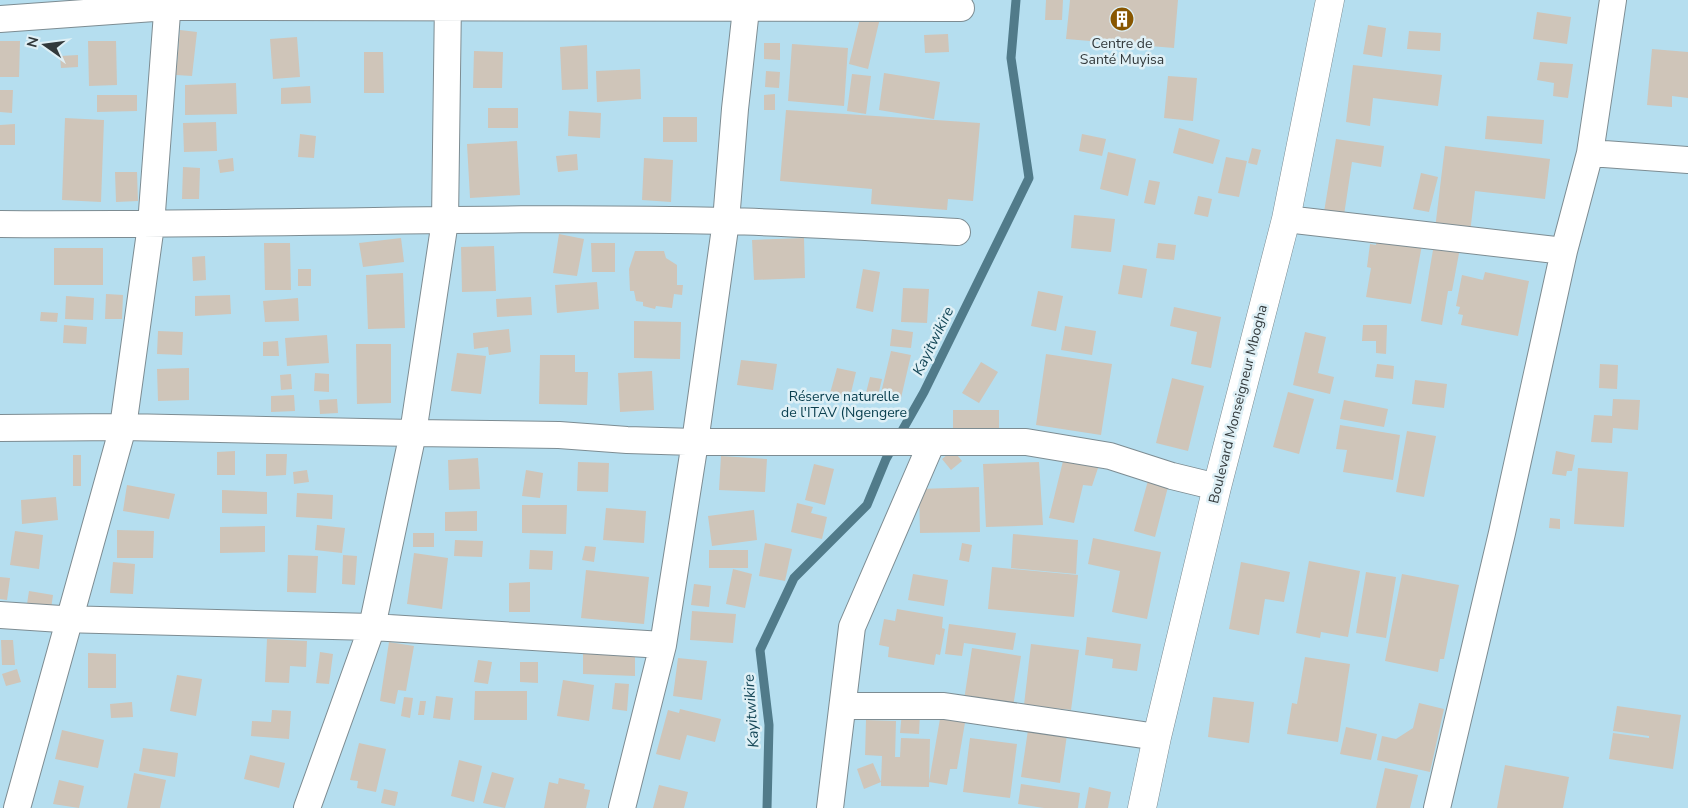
<svg xmlns="http://www.w3.org/2000/svg" width="1688" height="808" font-family="'Nunito Sans',sans-serif">
	<rect width="100%" height="100%" fill="#dff0f6"/>
	<path fill="#b5deef" d="M0 0H1688V808H0Z"/>
	<g fill="none" stroke-linecap="round" stroke-linejoin="round">
		<path stroke="#517b8a" stroke-width="9" d="M767 808 769 725 760 650 794 578 867 505 886 459 924 392 1029 178 1011 58 1016 0"/>
	</g>
	<path fill="#cfc5b9" d="M1046 0H1063L1062 20H1045Z
		M1070 0H1178L1174 48 1066 39Z
		M1537 12 1571 17 1567 44 1533 39Z
		M861 14 880 18 868 69 849 64Z
		M1368 25 1386 28 1382 57 1363 54Z
		M180 30 197 32 192 76 176 75Z
		M1409 31 1441 33 1440 51 1407 49Z
		M948 34 949 52 925 53 924 35Z
		M297 37 300 77 273 79 270 39Z
		M0 41H20L19 77H0Z
		M88 41H116L117 85 89 86Z
		M764 43H780V60L764 59Z
		M792 44 848 48 844 106 788 101Z
		M587 45 588 89 562 90 560 47Z
		M1652 49 1688 52V98L1672 96V107L1647 105Z
		M474 51 503 52 502 88H473Z
		M364 52H383L384 93H364Z
		M78 55V67L61 68 60 56Z
		M1540 62 1573 64 1568 98 1553 96 1554 83 1537 80Z
		M1353 65 1442 75 1438 106 1373 98 1370 126 1346 122Z
		M640 69 641 99 597 102 596 71Z
		M766 71 780 72 779 88 765 87Z
		M884 73 940 82 934 119 879 110Z
		M852 74 871 76 866 114 847 111Z
		M1168 76 1197 78 1193 121 1164 118Z
		M236 83 237 114 185 115V85Z
		M310 86 311 103 281 104V88Z
		M0 90H13L12 113 0 112Z
		M775 94V110H764V95Z
		M97 95H137V111L97 112Z
		M488 108H518V128H488Z
		M786 110 980 123 973 201 948 199 947 210 871 204 872 189 780 181Z
		M569 111 601 113 600 138 568 136Z
		M1487 116 1544 120 1542 144 1485 139Z
		M663 117H697V142H663Z
		M65 118 104 120 101 202 62 200Z
		M216 122 217 151 184 152 183 123Z
		M15 124V145H0V125Z
		M1179 128 1220 140 1213 164 1173 153Z
		M300 134 316 136 314 158 298 157Z
		M1082 134 1106 139 1102 156 1079 151Z
		M1336 139 1384 146 1381 167 1352 162 1344 215 1324 212Z
		M517 141 520 195 470 198 467 144Z
		M1445 146 1550 159 1545 199 1475 191 1470 233 1435 229Z
		M1252 148 1261 150 1257 165 1248 163Z
		M1108 152 1136 159 1128 196 1100 189Z
		M577 154 578 170 558 172 556 156Z
		M1226 157 1247 161 1239 197 1218 193Z
		M233 158 234 171 220 173 218 160Z
		M644 158 673 160 671 202 642 200Z
		M183 167 200 168 199 199H182Z
		M115 172H137L138 201 116 202Z
		M1421 173 1438 177 1429 212 1413 209Z
		M1149 180 1160 182 1155 205 1144 203Z
		M1198 196 1212 199 1208 217 1194 214Z
		M1074 215 1115 219 1111 252 1071 248Z
		M559 234 584 239 577 276 553 273Z
		M401 238 404 262 363 267 359 243Z
		M804 238 805 278 754 280 752 240Z
		M1377 238 1422 245 1411 304 1366 297 1371 268 1367 267 1370 244 1376 245Z
		M264 243H290L291 290H265Z
		M591 243H615V272H592Z
		M1158 243 1176 245 1174 260 1156 258Z
		M1434 244 1460 248 1452 291H1448L1442 325 1421 321Z
		M494 246 496 291 462 292 461 247Z
		M54 248H103V285H54Z
		M635 251H664L666 258 677 265V285H683L682 295 674 294 672 308 656 306 655 309 643 306V302L636 301 634 291H630L629 269Z
		M205 256 206 280 193 281 192 257Z
		M1123 265 1147 269 1142 298 1118 294Z
		M298 269H311V286H298Z
		M863 269 880 272 873 312 856 308Z
		M1485 272 1529 281 1518 336 1461 325 1463 315 1458 314 1460 307 1456 306 1462 275 1483 280Z
		M403 273 405 328 368 329 366 275Z
		M597 282 599 309 557 313 555 285Z
		M903 288 929 289 927 323 901 322Z
		M1038 291 1063 296 1056 331 1031 326Z
		M106 294 123 295 122 319H105Z
		M230 295 231 314 195 316V296Z
		M66 296 94 298 93 320 65 319Z
		M531 297 532 315 497 317 496 299Z
		M298 298 299 321 265 322 263 301Z
		M1174 307 1221 317 1211 368 1191 364 1197 332 1170 326Z
		M41 312 58 313 57 322 40 321Z
		M634 321 681 322 680 359 634 358Z
		M64 325 87 327 86 344 63 343Z
		M1363 325H1387L1386 354 1376 353V341H1362Z
		M1065 326 1096 331 1092 355 1061 350Z
		M509 329 511 352 489 355 488 347 474 349 473 333Z
		M892 329 913 332 911 348 890 346Z
		M158 331 183 332 182 355 157 354Z
		M1305 332 1326 337 1318 373 1334 377 1330 394 1293 385Z
		M327 335 329 363 287 366 285 338Z
		M278 341 279 356H263V342Z
		M356 344H391V403L357 404Z
		M891 351 911 355 901 398 881 393Z
		M457 353 486 356 481 394 451 391Z
		M1046 354 1112 364 1101 435 1036 425Z
		M540 355H575V372H588L587 405 539 404Z
		M741 360 777 364 773 390 737 385Z
		M981 362 998 372 979 403 962 393Z
		M1377 364 1394 366 1393 379 1375 377Z
		M1600 364 1618 365 1617 389 1599 388Z
		M189 368V400L158 401 157 369Z
		M837 368 856 372 849 401 829 397Z
		M652 371 654 410 620 412 618 373Z
		M315 373 329 374V392L314 391Z
		M291 374 292 389 281 390 280 375Z
		M870 377 882 379 878 396 866 393Z
		M1172 378 1204 386 1188 451 1156 443Z
		M1415 380 1447 384 1444 408 1412 404Z
		M1288 392 1314 399 1299 454 1273 447Z
		M294 395 295 411 271 412V396Z
		M337 399 338 413 320 414 319 400Z
		M1613 399 1640 400 1638 430 1613 428 1612 443 1591 442 1594 415 1612 416Z
		M1344 400 1388 409 1384 427 1340 419Z
		M953 410H999V429H953Z
		M1340 425 1400 435 1393 480 1343 472 1347 450 1336 449Z
		M1407 431 1436 436 1424 497 1396 492Z
		M953 450 962 461 951 470 942 459Z
		M235 451V475H217V452Z
		M1556 451 1575 455 1572 471H1567L1566 476 1552 474Z
		M266 454H287L286 475 266 476Z
		M73 455H81V486H73Z
		M721 456 767 459 765 492 719 490Z
		M1064 457 1099 465 1092 486 1083 485 1074 523 1049 518Z
		M478 458 480 489 449 490 448 460Z
		M578 462 609 463 608 492 577 491Z
		M1039 462 1043 525 986 527 983 464Z
		M814 464 834 469 825 505 805 500Z
		M1578 468 1628 472 1624 527 1574 524Z
		M307 470 309 482 294 484 293 472Z
		M526 470 543 473 540 498 522 496Z
		M1149 477 1169 483 1155 537 1134 531Z
		M127 485 175 494 169 519 123 511Z
		M979 487 980 532 920 533 919 489Z
		M222 490 267 492V514L222 513Z
		M297 493 333 495 332 519 296 517Z
		M56 497 58 520 22 524 21 500Z
		M797 503 813 507 811 513 827 517 822 539 791 532Z
		M522 505H567L566 534 522 533Z
		M606 508 646 511 644 543 603 540Z
		M754 510 757 540 712 546 708 516Z
		M477 511V531H445V512Z
		M1550 518 1560 519V529L1549 528Z
		M317 525 345 528 342 553 315 550Z
		M265 526V552L220 553V527Z
		M117 530 154 531 153 558H117Z
		M15 531 43 535 39 569 10 565Z
		M413 533H434V547H413Z
		M1013 534 1078 540 1076 574 1011 568Z
		M1093 538 1161 552 1147 619 1112 612 1120 571 1088 564Z
		M455 540 483 541 482 557 454 556Z
		M765 543 792 549 785 581 759 576Z
		M962 543 972 545 969 562 959 560Z
		M585 546 596 547 594 562 582 560Z
		M530 550 553 551 552 570 529 569Z
		M709 550H748V568H709Z
		M414 553 448 558 442 609 407 604Z
		M288 555 318 556 316 593 287 592Z
		M343 555 357 556 355 585 342 584Z
		M1309 561 1360 571 1348 637 1321 632 1320 638 1296 633Z
		M113 562 135 564 133 594 110 593Z
		M1241 562 1290 572 1284 602 1265 599 1259 635 1229 629Z
		M992 567 1078 575 1074 617 988 609Z
		M733 569 752 574 745 608 726 604Z
		M586 570 649 577 644 624 581 618Z
		M1366 572 1396 577 1386 638 1356 633Z
		M913 574 948 580 944 606 908 600Z
		M1402 574 1459 585 1444 659H1440L1438 672 1385 661Z
		M0 577 10 578 7 600 0 599Z
		M530 582V612H509V583Z
		M694 584 711 586 709 607 691 605Z
		M29 591 53 595 51 609 27 604Z
		M897 609 943 617 942 628 945 629 940 655 936 654 934 665 888 657 889 647 879 645 884 619 895 621Z
		M692 611 736 614 733 643 690 640Z
		M949 624 1016 633 1013 650 964 643 962 656 945 654Z
		M1087 637 1141 644 1137 671 1112 668 1113 659 1085 655Z
		M267 639 307 641 306 667 290 666 289 683 265 682Z
		M1 640H13L15 665H2Z
		M389 642 414 646 406 691 398 690 395 704 380 701Z
		M1031 644 1079 650 1071 710 1024 705Z
		M972 648 1021 656 1013 707 964 700Z
		M583 650 635 652V676L583 674Z
		M320 652 333 654 329 684 316 683Z
		M88 653 116 654V688H88Z
		M1305 657 1350 664 1338 742 1287 734 1292 703 1297 704Z
		M678 658 707 661 702 700 673 696Z
		M478 660 492 662 488 684 474 682Z
		M520 662H538V683L520 682Z
		M17 669 21 682 6 686 2 674Z
		M177 675 202 679 196 716 170 711Z
		M563 680 594 685 589 721 557 716Z
		M615 683 629 684 627 711 612 709Z
		M475 691H527V720H474Z
		M436 696 453 698 450 720 433 718Z
		M404 697 413 698 410 718 401 716Z
		M1213 697 1254 702 1249 743 1208 737Z
		M420 701H426L424 715H418Z
		M132 702 133 717 111 718 110 704Z
		M1419 703 1444 709 1430 772 1377 760 1382 736 1396 739 1413 728Z
		M1617 706 1681 715 1673 769 1609 759 1613 733 1649 738V736L1613 731Z
		M680 709 721 719 715 742 687 735 680 760 656 754 668 710 679 713Z
		M272 710 291 711 289 739 251 736 252 721 271 722Z
		M902 712 920 714 919 734 900 733Z
		M941 713 966 717 957 769H950L947 785 929 782Z
		M866 720 896 721 895 757H900L901 738 930 739 929 787 881 786V782L864 789 857 769 873 763 881 782 882 756 865 755Z
		M1346 727 1377 734 1371 760 1340 754Z
		M62 730 104 740 98 768 55 759Z
		M1028 730 1067 735 1060 783 1021 777Z
		M970 738 1017 744 1010 798 963 792Z
		M359 743 386 749 376 792 357 788 358 781 350 780Z
		M143 748 178 753 175 777 139 771Z
		M250 755 285 763 279 788 244 779Z
		M459 760 482 766 474 802 451 796Z
		M1505 765 1569 777 1563 808H1497Z
		M1385 768 1418 775 1410 808H1376Z
		M492 772 514 778 505 808 483 803Z
		M134 773 166 780 160 808H127Z
		M559 778 585 784 584 789 590 790 586 808H544L549 782 558 784Z
		M59 780 84 786 79 808 53 804Z
		M1021 784 1080 793 1078 808H1044L1018 804Z
		M659 785 688 792 684 808H653Z
		M1089 787 1111 792 1108 808H1085Z
		M384 789 398 792 395 806 381 803Z"/>
	<g fill="none" stroke-linecap="round" stroke-linejoin="round">
		<defs>
			<path id="minor" d="M0 19 168 7 961 8
				M1590 153 1688 160
				M1286 219 1564 251
				M0 224C242 226 485 215 727 221 804 223 881 228 957 232
				M0 428 123 427 413 433 559 435 627 440 695 442H1026L1110 456 1172 476 1217 487
				M0 615 61 619 372 627 663 645
				M843 706H944L1157 737
				M17 808 123 427 151 225 168 0
				M307 808 372 627 413 433 445 221 448 0
				M622 808 663 645 695 442 726 221 735 109 747 0
				M830 808 852 627 932 442
				M1437 808 1502 533 1564 251 1590 153 1613 0"/>
			<path id="tertiary" d="M1142 808 1157 737 1217 487 1286 219 1330 0"/>
		</defs>
		<use href="#minor" stroke="#7d8c92" stroke-width="28"/>
		<use href="#tertiary" stroke="#7d8c92" stroke-width="29"/>
		<use href="#minor" stroke="#fff" stroke-width="26"/>
		<use href="#tertiary" stroke="#fff" stroke-width="28"/>
	</g>
	<defs>
		<symbol id="building-disc" viewBox="-11 -11 22 22"><circle r="9.5" fill="#885600" stroke="#dff0f6"/><path d="M-4-6H4V6H1V3H-1V6H-4ZM-2.5-4.3h1.7v1.8h-1.7ZM.8-4.3h1.7v1.8H.8ZM-2.5-1h1.7V.8h-1.7ZM.8-1h1.7V.8H.8Z" fill="#fff"/></symbol>
	</defs>
	<g fill-rule="evenodd">
		<use href="#building-disc" x="1108" y="5" width="28" height="28"/>
	</g>
	<g text-anchor="middle" dominant-baseline="central" stroke-width="5" stroke-linejoin="round" paint-order="stroke">
		<g font-size="14" fill="#32393b" stroke="#dff0f6">
			<text x="1122" y="43">Centre de<tspan x="1122" dy="16">Santé Muyisa</tspan></text>
		</g>
		<g font-size="14" fill="#0b4050" stroke="#dff0f6">
			<text x="844" y="396">Réserve naturelle<tspan x="844" dy="16">de l'ITAV (Ngengere</tspan></text>
		</g>
		<g font-size="14" fill="#32393b" stroke="#dff0f6">
			<text transform="translate(1238 404) rotate(-76)">Boulevard Monseigneur Mbogha</text>
		</g>
		<g font-size="15" font-style="italic" fill="#154757" stroke="#dff0f6">
			<text transform="translate(933 341) rotate(-64)">Kayitwikire</text>
			<text transform="translate(751 711) rotate(-94)">Kayitwikire</text>
		</g>
	</g>
	<g transform="translate(45 45) rotate(284)" stroke="#dff0f6" stroke-width="4" paint-order="stroke">
	<path d="M0-4L9 19L0 12L-9 19Z" fill="#32393b"/>
	<text y="-8" font-size="14" font-weight="bold" text-anchor="middle" fill="#32393b">N</text>
	</g>
</svg>
